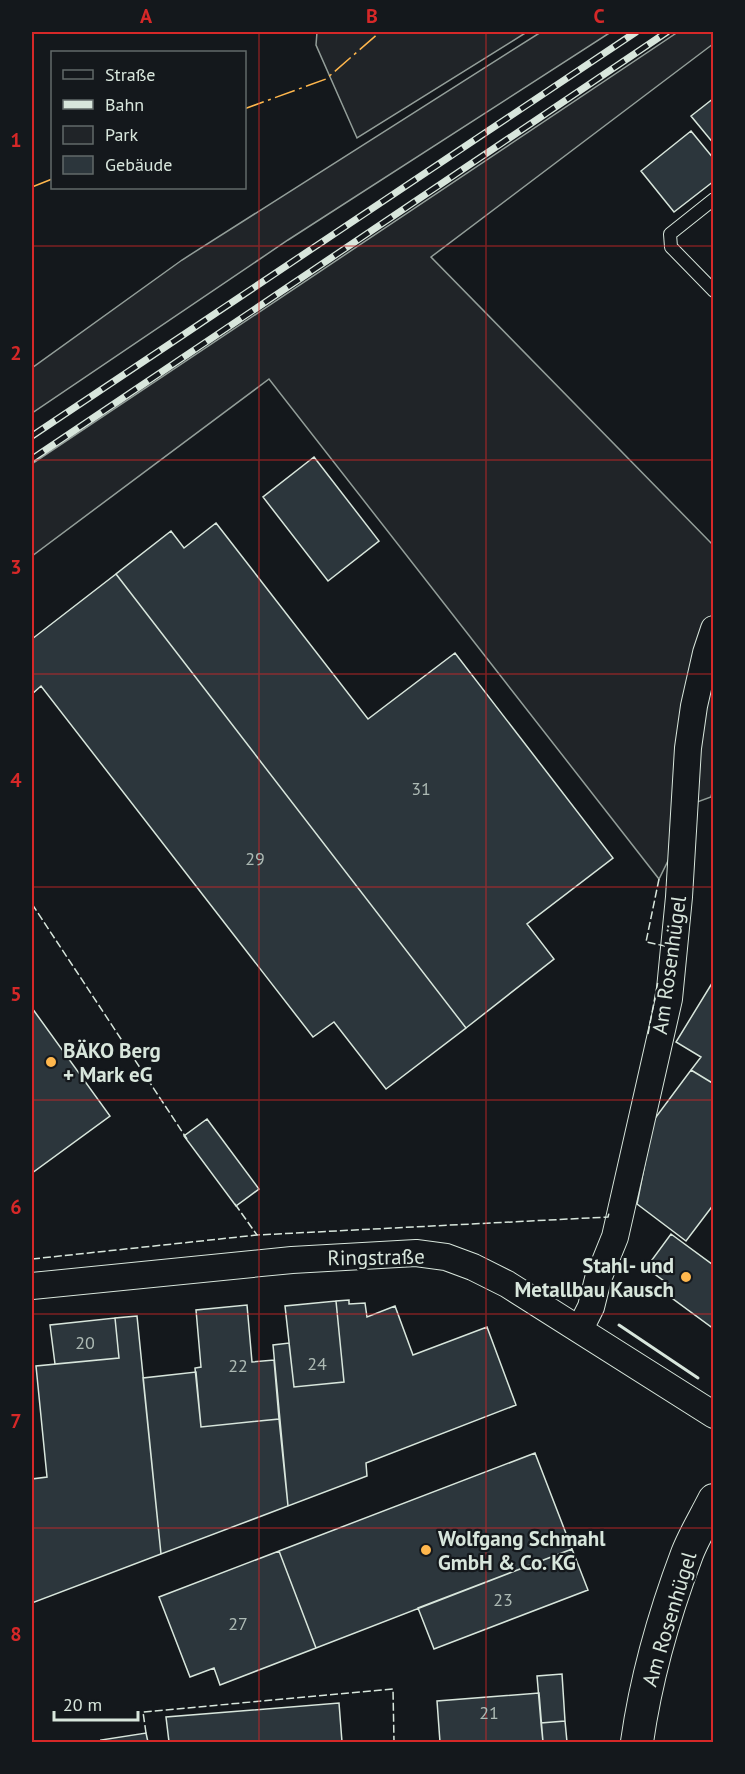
<svg xmlns="http://www.w3.org/2000/svg" width="745" height="1774" font-family="'PT Sans',sans-serif">
	<rect width="100%" height="100%" fill="#14181c"/>
	<path fill="#202428" stroke="#939e99" stroke-width="1.5" d="M317 32H527L357 138 316 45Z
		M541 32H611L288 240 32 413V368L182 260Z
		M678 32H713V44L431 257 713 545V789L711 797 697 802 659 879 269 379 32 556V464Z"/>
	<path fill="#2c363c" stroke="#d8e6dc" stroke-width="1.5" d="M714 98V144L691 116Z
		M691 131 714 159V181L674 212 641 171Z
		M314 457 379 541 328 581 263 497Z
		M216 523 368 719 455 653 613 858 527 924 554 959 466 1028 116 574 171 531 184 548Z
		M116 574 466 1028 386 1089 334 1022 313 1037 41 686 32 694V639Z
		M714 980V1084L691 1070 701 1057 676 1042Z
		M32 1008 110 1116 32 1173Z
		M691 1070 714 1084V1204L686 1241 637 1204 653 1121Z
		M207 1119 259 1189 236 1206 184 1136Z
		M671 1234 712 1264 714 1263V1329L665 1293 671 1286 646 1268Z
		M349 1300V1304L365 1303 367 1317 395 1306 413 1355 487 1327 516 1405 366 1463 367 1476 288 1506 273 1345 289 1343 294 1387 344 1382 336 1301Z
		M336 1301 344 1382 294 1387 285 1306Z
		M247 1305 252 1362 274 1360 279 1419 201 1427 195 1368 201 1367 196 1310Z
		M137 1316 161 1554 32 1603V1479L47 1477 36 1366 119 1358 115 1318Z
		M115 1318 119 1358 55 1364 50 1325Z
		M196 1372 201 1427 279 1419 288 1506 161 1554 143 1378Z
		M535 1453 572 1549 316 1648 279 1551Z
		M572 1549 588 1590 434 1649 418 1608Z
		M279 1551 316 1648 220 1685 214 1668 190 1677 159 1597Z
		M562 1674 565 1721 541 1723 537 1676Z
		M539 1693 543 1742H440L437 1701Z
		M339 1703 342 1742H169L166 1717Z
		M565 1721 567 1742H543L541 1723Z
		M146 1733 148 1742H102L101 1740Z"/>
	<g fill="none" stroke-linecap="round" stroke-linejoin="round">
		<defs>
			<path id="service" d="M714 199 670 234 671 247 714 291"/>
			<path id="minor" d="M32 1286 292 1260 416 1253 446 1257 473 1267 507 1284 714 1415
				M580 1329 591 1307 598 1279 615 1237 669 999 679 897 688 748 694 706 706 653 714 629"/>
			<path id="tertiary" d="M637 1742C646 1678 664 1615 687 1554 694 1536 705 1518 714 1500"/>
		</defs>
		<use href="#service" stroke="#d8e6dc" stroke-width="14"/>
		<use href="#minor" stroke="#d8e6dc" stroke-width="28"/>
		<use href="#tertiary" stroke="#d8e6dc" stroke-width="34"/>
		<use href="#service" stroke="#14181c" stroke-width="12"/>
		<use href="#minor" stroke="#14181c" stroke-width="26"/>
		<use href="#tertiary" stroke="#14181c" stroke-width="32"/>
		<defs>
			<path id="rail" d="M32 436 636 32
				M32 459 667 32"/>
		</defs>
		<use href="#rail" stroke="#d8e6dc" stroke-width="7"/>
		<use href="#rail" stroke="#14181c" stroke-width="4.5" stroke-dasharray="14" stroke-linecap="butt"/>
		<path stroke="#d8e6dc" stroke-width="1.5" stroke-dasharray="8 3" stroke-linecap="butt" d="M659 879 646 942 665 946
			M32 904 187 1139
			M648 1034 658 981
			M235 1204 257 1235 608 1217 609 1213
			M32 1259 257 1235
			M146 1733 143 1712 393 1689 394 1742"/>
		<path stroke="#d8e6dc" stroke-width="3" d="M619 1325 698 1378"/>
		<path stroke="#ffb74d" stroke-width="1.5" stroke-dasharray="21 4.5 3 4.5" stroke-linecap="butt" d="M244 109 326 79 380 32
			M32 187 52 179"/>
	</g>
	<path fill="none" stroke="#d62828" stroke-width="1.5" stroke-opacity="0.55" d="M259 32V1742M486 32V1742M32 246H714M32 460H714M32 674H714M32 887H714M32 1100H714M32 1314H714M32 1528H714"/>
	<g fill="#ffb74d" stroke="#14181c" stroke-width="2">
		<circle cx="51" cy="1062" r="6"/>
		<circle cx="686" cy="1277" r="6"/>
		<circle cx="426" cy="1550" r="6"/>
	</g>
	<g text-anchor="middle" dominant-baseline="central" stroke-width="4.5" stroke-linejoin="round" paint-order="stroke">
		<g font-size="18" fill="#adbab4">
			<text x="421" y="788">31</text>
			<text x="255" y="858">29</text>
			<text x="85" y="1342">20</text>
			<text x="317" y="1363">24</text>
			<text x="238" y="1365">22</text>
			<text x="503" y="1599">23</text>
			<text x="238" y="1623">27</text>
			<text x="489" y="1712">21</text>
		</g>
		<g font-size="21" fill="#d8e6dc" stroke="#14181c">
			<text transform="translate(669 965) rotate(-82)">Am Rosenhügel</text>
			<text transform="translate(376 1257) rotate(-1)">Ringstraße</text>
			<text transform="translate(669 1619) rotate(-73)">Am Rosenhügel</text>
		</g>
		<g font-size="21" font-weight="bold" fill="#d8e6dc" stroke="#14181c" text-anchor="start">
			<text x="63" y="1050">BÄKO Berg<tspan x="63" dy="24">+ Mark eG</tspan></text>
			<text x="674" y="1265" text-anchor="end">Stahl- und<tspan x="674" dy="24">Metallbau Kausch</tspan></text>
			<text x="438" y="1538">Wolfgang Schmahl<tspan x="438" dy="24">GmbH &amp; Co. KG</tspan></text>
		</g>
	</g>
	<rect width="745" height="1774" fill="none" stroke="#14181c" stroke-width="66"/>
	<rect x="51" y="51" width="195" height="138" fill="#14181c" stroke="#626a69" stroke-width="1.5"/>
	<rect x="63" y="70" width="30" height="9" fill="#14181c" stroke="#626a69" stroke-width="1.5"/>
	<text x="105" y="81" font-size="18" fill="#d8e6dc">Straße</text>
	<rect x="63" y="100" width="30" height="9" fill="#d8e6dc" stroke="#626a69" stroke-width="1.5"/>
	<text x="105" y="111" font-size="18" fill="#d8e6dc">Bahn</text>
	<rect x="63" y="126" width="30" height="18" fill="#202428" stroke="#626a69" stroke-width="1.5"/>
	<text x="105" y="141" font-size="18" fill="#d8e6dc">Park</text>
	<rect x="63" y="156" width="30" height="18" fill="#2c363c" stroke="#626a69" stroke-width="1.5"/>
	<text x="105" y="171" font-size="18" fill="#d8e6dc">Gebäude</text>
	<path d="M54 1711v9h84v-9" fill="none" stroke="#d8e6dc" stroke-width="3"/>
	<text x="63" y="1711" font-size="18" fill="#d8e6dc" stroke="#14181c" stroke-width="4.5" paint-order="stroke">20 m</text>
	<rect x="33" y="33" width="679" height="1708" fill="none" stroke="#d62828" stroke-width="2"/>
	<g font-size="20" text-anchor="middle" font-weight="bold" fill="#d62828">
		<text x="146" y="23">A</text>
		<text x="372" y="23">B</text>
		<text x="599" y="23">C</text>
		<text x="16" y="147">1</text>
		<text x="16" y="360">2</text>
		<text x="16" y="574">3</text>
		<text x="16" y="787">4</text>
		<text x="16" y="1001">5</text>
		<text x="16" y="1214">6</text>
		<text x="16" y="1428">7</text>
		<text x="16" y="1641">8</text>
	</g>
</svg>
